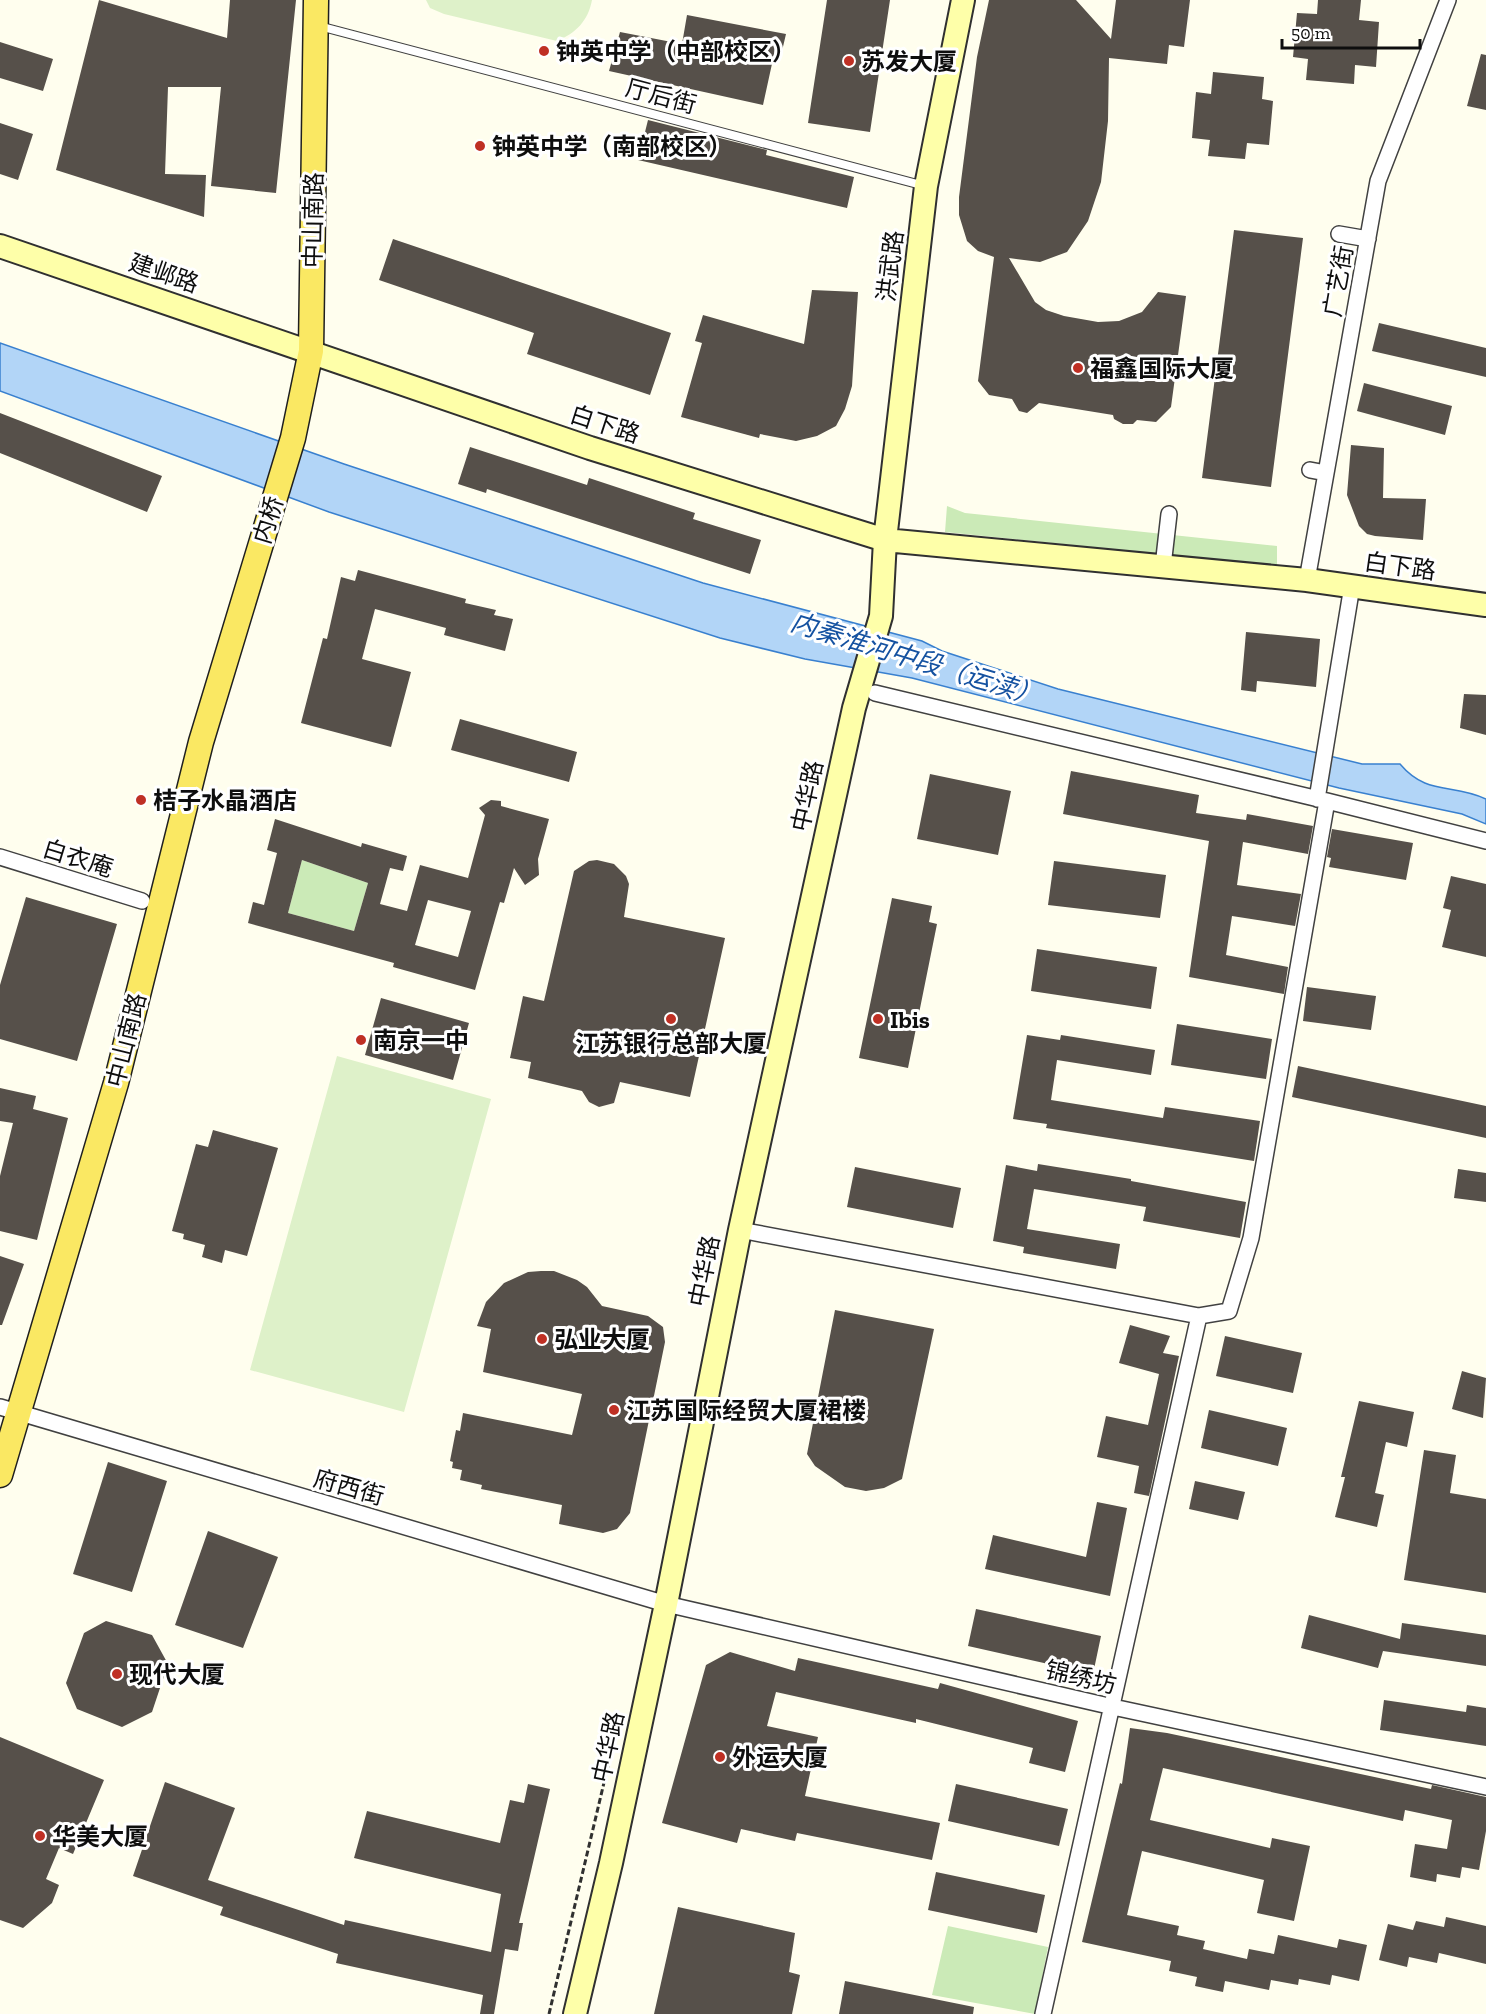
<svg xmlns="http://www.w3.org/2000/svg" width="1486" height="2014" font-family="'Zilla Slab','Noto Sans SC',serif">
	<rect width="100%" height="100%" fill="#fffeee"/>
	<path fill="#cbeab7" d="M947 506 965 513 1277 546V566L945 532Z
		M302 860 368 883 354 931 288 913Z
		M948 1926 1048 1947 1035 2014 932 1995Z"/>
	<path fill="#def1c9" d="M426 0H592C588 21 576 33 557 41L444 14 430 8Z
		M337 1056 491 1099 404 1412 250 1370Z"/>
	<path fill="#b2d5f7" stroke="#3980cf" stroke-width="1.5" d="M0 343 344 464 703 583 922 641 942 651 1058 689 1362 764H1400C1427 796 1452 783 1486 799V824L1462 814 1339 788 912 678 805 659 720 638 329 512 0 391Z"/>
	<path fill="#56504a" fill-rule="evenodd" d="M99 0 227 38 230 0H296L276 193 211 186 221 87H168L165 174 206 175 204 217 56 170Z
		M827 0H890L870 132 808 123Z
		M989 0H1076L1111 39 1116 0H1190L1184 47 1169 45 1167 64 1109 58 1108 121 1101 182 1088 221 1067 252 1040 262 1009 258 1035 302 1046 310 1064 316 1098 322 1119 321 1142 312 1158 292 1186 296 1171 407 1156 422 1137 420 1133 424H1123L1114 419 1113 415 1039 403 1027 413 1019 411 1012 399 989 395 978 381 994 257 978 251 967 241 959 215V197L977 57Z
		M1318 0H1361L1359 20 1379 22 1376 67 1355 65 1354 84 1306 80 1308 59 1293 57 1297 13 1317 14Z
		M687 15 786 34 782 51 775 50 763 105 609 71 620 32 682 44Z
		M0 42 53 59 43 91 0 78Z
		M1481 54 1486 55V110L1467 106Z
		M1213 72 1264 77 1262 99 1273 101 1269 145 1247 143 1245 159 1208 156 1210 140 1192 138 1196 92 1211 94Z
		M648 120 767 150 766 155 854 177 847 208 638 160Z
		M0 123 33 134 18 180 0 174Z
		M1234 230 1303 238 1271 487 1202 478Z
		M393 239 671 333 650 395 527 354 534 333 379 280Z
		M812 290 858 292 852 386 845 409 836 426 817 436 796 441 760 434 759 438 681 417 702 343 695 341 703 315 804 344Z
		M1379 323 1486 348V377L1372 351Z
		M1364 383 1452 406 1445 435 1357 411Z
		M0 413 162 476 147 512 0 453Z
		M1351 445 1384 448 1383 498 1426 499 1423 540 1375 536 1367 534 1359 526 1347 495Z
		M470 447 587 485 589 478 695 513 693 519 761 540 750 574 487 489 486 493 458 484Z
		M358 570 466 599 465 603 496 610 494 615 513 619 505 651 444 635 446 628 375 609 362 659 411 672 391 747 301 723 323 638 327 639 341 577 355 581Z
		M1246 632 1320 639 1316 687 1257 681 1256 692 1241 690Z
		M1464 694 1486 695V735L1460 728Z
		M460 719 577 752 569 782 451 750Z
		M1071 771 1199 795 1196 813 1246 820 1247 814 1313 826 1308 854 1243 842 1237 885 1301 894 1295 926 1232 916 1226 955 1288 967 1284 994 1189 977 1209 841 1063 814Z
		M930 774 1011 791 998 855 917 839Z
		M491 800 501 801V806L549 819 538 859 539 875 525 885 514 868 504 903 500 902 475 990 393 967 394 963 248 923 253 902 264 905 277 853 267 850 275 819 361 847 362 843 407 856 403 871 390 868 380 904 407 911 420 865 468 878 485 815 479 808ZM302 860 368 883 354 931 288 913ZM428 900 471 911 458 957 415 945Z
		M1332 829 1413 843 1406 880 1329 867 1331 858 1327 857Z
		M597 860 614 864 626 876 629 884 624 917 725 938 690 1097 620 1082 614 1103 599 1107 589 1102 582 1091 528 1078 531 1062 510 1058 523 996 544 1001 574 871 589 861Z
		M1054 861 1166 875 1160 918 1048 905Z
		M1451 876 1486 884V957L1442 947 1451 910 1443 908Z
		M26 897 117 924 77 1061 0 1039V985Z
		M892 898 932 906 929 922 937 924 908 1068 859 1058Z
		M1037 949 1157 967 1151 1009 1031 991Z
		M1307 987 1376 996 1371 1030 1303 1021Z
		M381 998 469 1023 453 1080 365 1055Z
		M1177 1024 1272 1039 1266 1079 1171 1065Z
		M1027 1035 1060 1040 1061 1035 1155 1050 1151 1075 1057 1060 1051 1100 1163 1118 1165 1107 1260 1121 1254 1161 1046 1128 1047 1124 1013 1119Z
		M1298 1066 1486 1106V1138L1292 1097Z
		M0 1088 36 1096 33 1109 68 1118 37 1240 0 1231V1176L13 1123 0 1121Z
		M213 1130 278 1148 247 1256 225 1250 222 1263 202 1257 205 1245 183 1239 184 1234 172 1231 196 1144 208 1147Z
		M1038 1164 1131 1179V1181L1246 1202 1240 1238 1143 1221 1146 1207 1034 1189 1027 1229 1120 1244 1116 1269 1023 1253 1024 1247 993 1241 1006 1165 1037 1171Z
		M855 1167 961 1188 953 1228 847 1207Z
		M1458 1169 1486 1173V1202L1454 1198Z
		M0 1256 24 1264 2 1325H0Z
		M541 1271H554L577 1280 587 1287 602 1306 648 1316 663 1327 665 1342 630 1513 617 1529 603 1533 559 1524 562 1505 481 1489 482 1485 460 1480 462 1470 452 1468 453 1462 450 1461 456 1430 460 1431 463 1413 572 1435 582 1394 483 1372 491 1329 477 1326 486 1302 504 1283 528 1272Z
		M835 1310 934 1329 902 1479 884 1488 866 1491 845 1487 815 1466 807 1454Z
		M1130 1325 1170 1336 1163 1353 1179 1356 1149 1496 1134 1493 1139 1466 1097 1457 1106 1416 1148 1425 1159 1374 1119 1363Z
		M1225 1336 1302 1353 1293 1393 1216 1376Z
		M1462 1371 1486 1378 1483 1418 1452 1409Z
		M1359 1401 1414 1412 1407 1447 1386 1442 1375 1493 1384 1495 1377 1527 1335 1517 1345 1477H1341Z
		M1209 1410 1287 1428 1278 1466 1201 1448Z
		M1424 1450 1456 1455 1450 1493 1486 1499V1593L1404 1580Z
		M108 1462 167 1481 132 1592 73 1574Z
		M1195 1481 1245 1492 1238 1520 1189 1509Z
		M1097 1502 1127 1508 1110 1596 985 1569 993 1535 1086 1557Z
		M208 1531 278 1557 243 1648 175 1625Z
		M976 1609 1101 1636 1093 1674 968 1646Z
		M1309 1615 1400 1639 1402 1623 1486 1635V1666L1383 1651 1378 1668 1301 1648Z
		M106 1621 152 1635 168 1664 152 1712 122 1727 77 1709 66 1683 84 1633Z
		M730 1652 795 1671 798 1658 938 1689 940 1683 1078 1721 1065 1772 1029 1763 1033 1748 916 1719V1723L776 1692 767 1726 818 1737 805 1796 940 1823 932 1860 797 1833 795 1841 741 1829 737 1843 662 1823 706 1665Z
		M1384 1700 1466 1712 1467 1705 1486 1708V1746L1380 1730Z
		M1130 1728 1167 1733 1431 1789 1432 1785 1486 1797V1831L1479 1870 1462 1867 1460 1878 1437 1874 1436 1882 1410 1877 1415 1844 1447 1849 1452 1820 1405 1810 1403 1821 1163 1768 1150 1820 1270 1848 1272 1838 1310 1846 1294 1921 1257 1913 1264 1880 1142 1851 1127 1915 1179 1926 1177 1935 1205 1941 1203 1949 1247 1959 1249 1949 1274 1954 1278 1935 1337 1948 1339 1939 1367 1945 1359 1981 1332 1975 1330 1985 1299 1979 1298 1985 1271 1980 1269 1990 1225 1981 1223 1992 1195 1986 1197 1977 1169 1971 1171 1961 1082 1942 1120 1783 1122 1784Z
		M0 1737 104 1780 73 1854 59 1848 46 1879 59 1885 52 1903 23 1928 0 1920Z
		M165 1782 235 1808 208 1880 344 1925 345 1920 491 1952 501 1894 354 1858 367 1811 500 1843 510 1800 524 1803 528 1784 550 1789 519 1923H523L518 1951 505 1949 494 2014H480L483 1995 336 1963 338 1954 220 1915 223 1907 133 1876Z
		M956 1784 1068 1809 1059 1846 948 1821Z
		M936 1872 1045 1895 1037 1933 928 1910Z
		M678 1907 795 1933 789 1972 800 1975 792 2014H654Z
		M1446 1917 1486 1926V1964L1439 1953 1437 1963 1409 1957 1407 1967 1379 1960 1388 1924 1413 1930 1416 1921 1444 1927Z
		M845 1981 974 2007 973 2014H839Z"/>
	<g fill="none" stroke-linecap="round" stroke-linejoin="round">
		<defs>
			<path id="lane" d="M319 26 925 186"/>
			<path id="street" d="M1339 234 1368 239
				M1310 470 1326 473
				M1163 566 1169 514
				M1307 580 1378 181 1448 0
				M1317 799 1352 586
				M1327 801 1486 841
				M0 857 142 901
				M740 1230 1199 1316 1229 1311 1251 1238 1327 801 875 693
				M0 1407 666 1604 1113 1707 1486 1787
				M1043 2014 1199 1316"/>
			<path id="secondary" d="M0 246 590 448 885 540 1307 580 1486 605
				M575 2014 611 1863 666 1604 740 1230 854 708 881 616 885 540 926 186 963 0"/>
			<path id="primary" d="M0 1475 116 1083 201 742 293 438 311 351 316 0"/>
		</defs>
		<use href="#lane" stroke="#414141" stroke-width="10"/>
		<use href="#street" stroke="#414141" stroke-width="18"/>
		<use href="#secondary" stroke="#303030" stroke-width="26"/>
		<use href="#primary" stroke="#1f1f1f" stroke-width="27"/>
		<path stroke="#303030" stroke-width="3" stroke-dasharray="6 3" stroke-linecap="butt" d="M549 2014 612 1749"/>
		<use href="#lane" stroke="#fff" stroke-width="8"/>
		<use href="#street" stroke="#fff" stroke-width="15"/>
		<use href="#secondary" stroke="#feffa9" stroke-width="22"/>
		<use href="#primary" stroke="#fae863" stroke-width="24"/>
	</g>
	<g fill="#bf3024" stroke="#fff" stroke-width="2">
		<circle cx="544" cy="51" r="6"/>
		<circle cx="849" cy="61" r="6"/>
		<circle cx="480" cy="146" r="6"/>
		<circle cx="1078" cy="368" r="6"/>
		<circle cx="141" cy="800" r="6"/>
		<circle cx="671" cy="1019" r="6"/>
		<circle cx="878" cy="1019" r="6"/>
		<circle cx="361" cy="1040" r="6"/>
		<circle cx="542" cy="1339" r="6"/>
		<circle cx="614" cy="1410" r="6"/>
		<circle cx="117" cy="1674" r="6"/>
		<circle cx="720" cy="1757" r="6"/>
		<circle cx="40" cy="1836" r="6"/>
	</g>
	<g text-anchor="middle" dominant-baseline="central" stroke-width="6" stroke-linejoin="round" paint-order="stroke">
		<g font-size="24" font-weight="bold" fill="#0e0e0e" stroke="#fff" text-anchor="start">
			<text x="556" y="51">钟英中学（中部校区）</text>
			<text x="861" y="61">苏发大厦</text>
			<text x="492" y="146">钟英中学（南部校区）</text>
			<text x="1090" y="368">福鑫国际大厦</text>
			<text x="153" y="800">桔子水晶酒店</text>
			<text x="890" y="1019">Ibis</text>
			<text x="373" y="1040">南京一中</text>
			<text x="671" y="1043" text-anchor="middle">江苏银行总部大厦</text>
			<text x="554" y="1339">弘业大厦</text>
			<text x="626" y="1410">江苏国际经贸大厦裙楼</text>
			<text x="129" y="1674">现代大厦</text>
			<text x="732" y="1757">外运大厦</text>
			<text x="52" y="1836">华美大厦</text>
		</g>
		<g font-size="24" fill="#0e0e0e" stroke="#fff">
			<text transform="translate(661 96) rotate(15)">厅后街</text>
			<text transform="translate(313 220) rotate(-89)">中山南路</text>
			<text transform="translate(890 266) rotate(-83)">洪武路</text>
			<text transform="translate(164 273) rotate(19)">建邺路</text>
			<text transform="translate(1338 281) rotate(-80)">广艺街</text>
			<text transform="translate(605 424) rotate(18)">白下路</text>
			<text transform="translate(268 520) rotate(-73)">内桥</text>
			<text transform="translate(1400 566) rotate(8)">白下路</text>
			<text transform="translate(807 796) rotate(-78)">中华路</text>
			<text transform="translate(78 858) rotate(17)">白衣庵</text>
			<text transform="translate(126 1040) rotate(-76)">中山南路</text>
			<text transform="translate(704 1271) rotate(-79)">中华路</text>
			<text transform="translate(349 1487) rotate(16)">府西街</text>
			<text transform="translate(1081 1677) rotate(13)">锦绣坊</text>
			<text transform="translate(608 1747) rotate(-78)">中华路</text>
		</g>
		<g font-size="26" font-style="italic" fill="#1552a1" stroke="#fff">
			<text transform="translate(916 659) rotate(17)">内秦淮河中段（运渎）</text>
		</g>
	</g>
	<path d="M1282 39v9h138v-9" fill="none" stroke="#0e0e0e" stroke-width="3"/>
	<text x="1291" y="39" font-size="18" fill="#0e0e0e" stroke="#ffffff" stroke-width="4.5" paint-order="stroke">50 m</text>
</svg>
